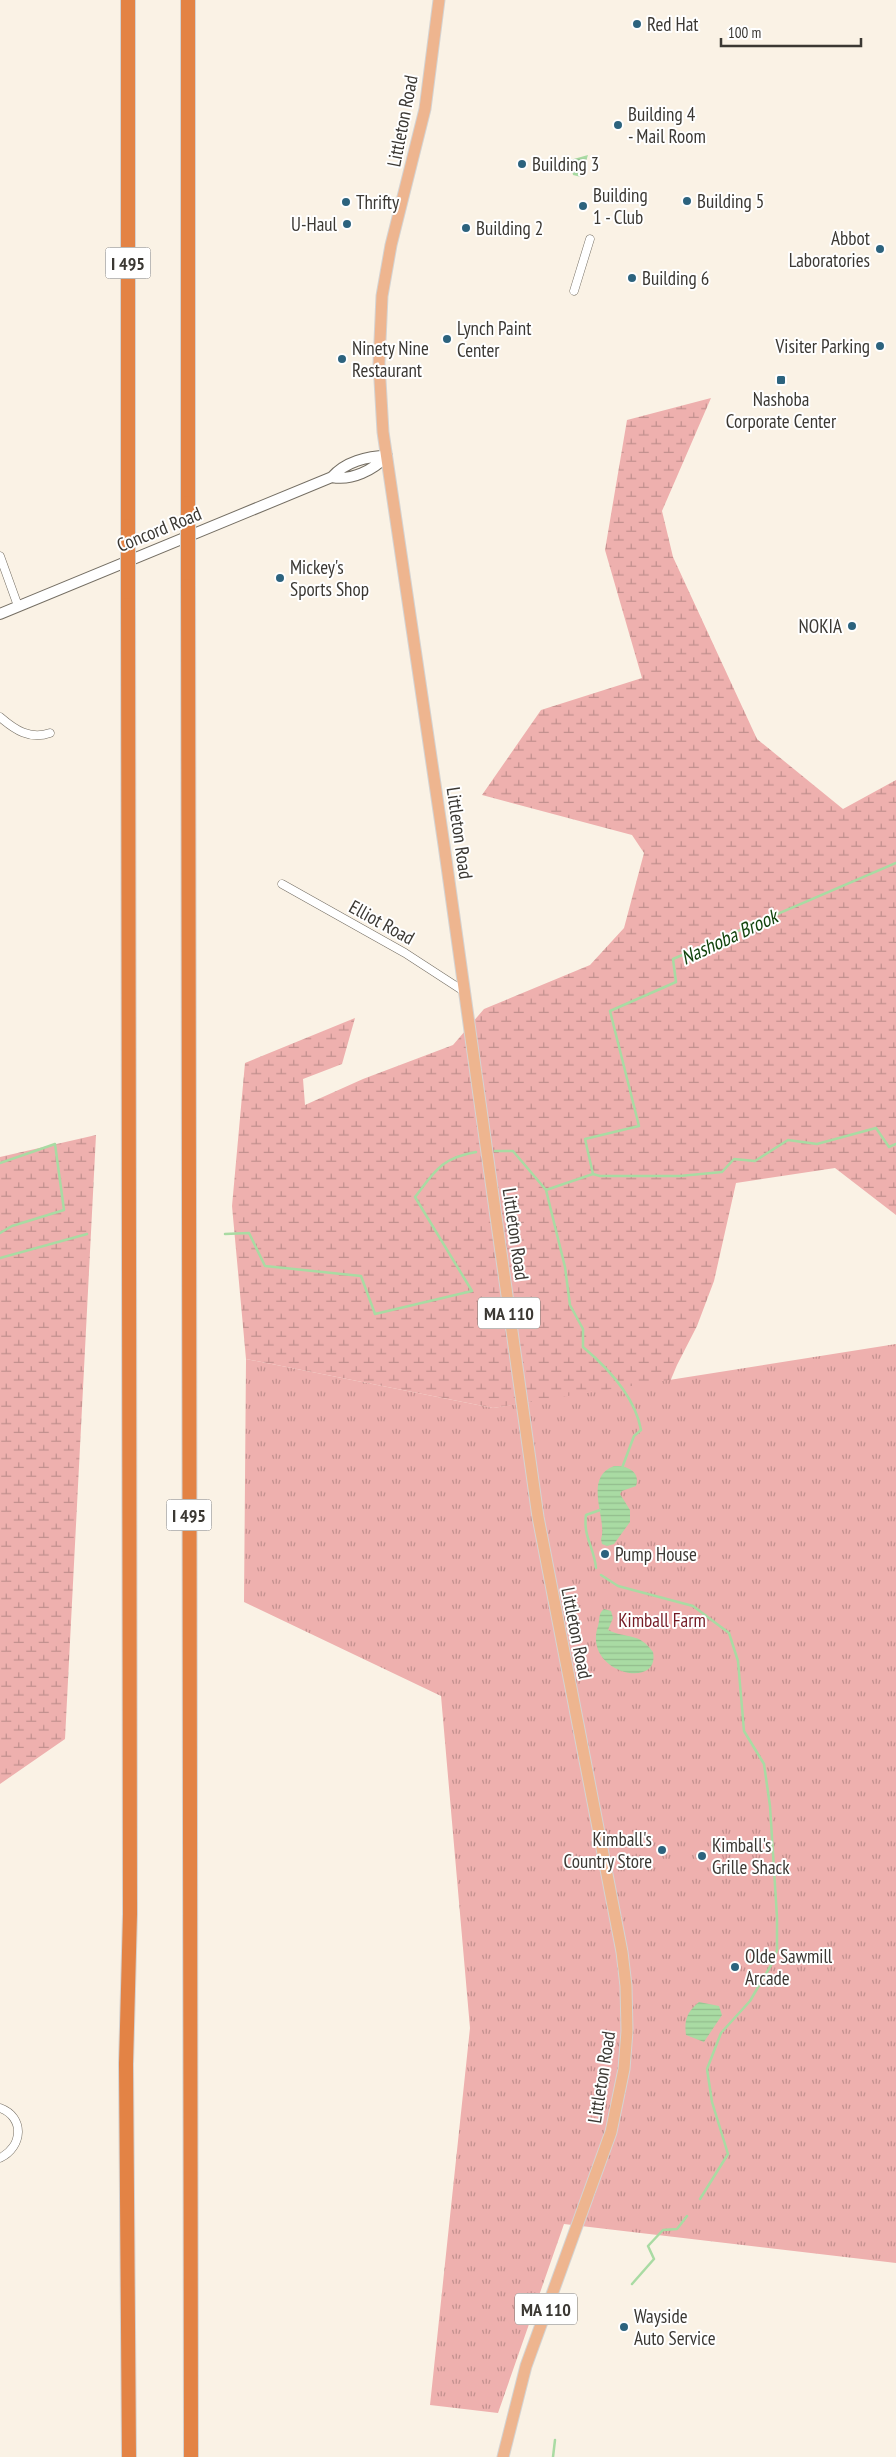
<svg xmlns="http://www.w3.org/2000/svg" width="896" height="2457" font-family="'PT Sans Narrow',sans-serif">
	<defs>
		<pattern id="wetland-marsh" width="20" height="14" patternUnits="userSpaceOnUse" patternTransform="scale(1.25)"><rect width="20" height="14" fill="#eeb0ae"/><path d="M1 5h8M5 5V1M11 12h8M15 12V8" fill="none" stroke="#c2908e"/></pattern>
		<pattern id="park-tufts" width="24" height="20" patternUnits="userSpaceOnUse" patternTransform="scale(1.25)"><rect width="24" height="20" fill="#eeb0ae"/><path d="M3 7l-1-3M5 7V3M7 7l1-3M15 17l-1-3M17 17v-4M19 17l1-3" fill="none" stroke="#c2908e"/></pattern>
		<pattern id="water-rules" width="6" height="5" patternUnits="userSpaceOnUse" patternTransform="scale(1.25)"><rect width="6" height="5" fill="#a9dba3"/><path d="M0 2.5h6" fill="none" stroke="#92bd8d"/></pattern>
	</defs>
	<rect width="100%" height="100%" fill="#faf2e5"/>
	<path fill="url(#wetland-marsh)" d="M711 398 662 511 673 557 757 739 843 809 896 780V1215L835 1168 736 1183 714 1281 697 1326 677 1365 651 1427 532 1402 493 1408 246 1359 232 1206 245 1063 355 1018 342 1064 303 1079 305 1105 363 1079 453 1045 484 1009 590 965 624 928 644 853 632 835 482 795 541 710 642 678 605 550 627 420Z
		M96 1135 65 1739 0 1784V1157Z"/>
	<path fill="url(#park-tufts)" d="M896 1344V2263L564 2224 498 2413 430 2405 470 2028 441 1696 244 1602 246 1359 493 1408Z"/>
	<path fill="url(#water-rules)" d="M588 155 581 177 573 175 570 160Z
		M614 1466C626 1465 641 1471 636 1486L622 1491 620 1494 630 1510V1522L614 1544 607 1546 602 1544 601 1539C608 1520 582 1478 614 1466Z
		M604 1609 611 1611 613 1618 608 1630C627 1639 639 1632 653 1652 661 1691 582 1673 598 1626 600 1620 598 1613 604 1609Z
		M699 2002 719 2006 722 2015 704 2042 686 2035C684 2020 687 2012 699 2002Z"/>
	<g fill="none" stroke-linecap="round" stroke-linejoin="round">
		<path stroke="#a9dba3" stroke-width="2.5" d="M495 1151H513L546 1190 593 1174 585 1139 639 1126 610 1011 676 982 673 959 896 863
			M0 1163 55 1144 64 1210 12 1226 0 1233
			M593 1174 600 1176H680L722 1172 734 1159 755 1161 788 1140 817 1144 876 1128 889 1147 896 1144
			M546 1190 565 1267 570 1305 583 1329V1347C608 1368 635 1396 641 1430L634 1436 622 1468
			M225 1234 249 1233 265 1266 361 1276 375 1314 472 1291 415 1197C435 1171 441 1158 476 1152
			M0 1258 87 1234
			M596 1568C594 1547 583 1537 586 1515L600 1510
			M601 1575 618 1586 693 1606 729 1633 738 1661 744 1731 764 1764 770 1806 777 1917V1950L774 1960 750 2001 721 2033 707 2069 712 2102 728 2154 700 2199
			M632 2284 654 2259 648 2246 663 2230 677 2229 687 2216
			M553 2457 555 2440"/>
		<defs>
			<path id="street" d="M574 291 590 239
				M0 556 18 606
				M0 717C15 730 30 740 50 733
				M282 884 405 953 465 992
				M0 2108C25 2117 23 2147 0 2158"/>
			<path id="secondary" d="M332 477C352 481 373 470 387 456
				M0 614 332 477C345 462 367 456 387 456"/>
			<path id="primary" d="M439 0 425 109 391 245 382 296 379 363 383 432 444 845 538 1517 622 1952 626 1986 627 2031 624 2069 611 2132 526 2366 503 2457"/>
			<path id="highway" d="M128 0V526
				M188 0V503
				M188 573 191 2457
				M128 592 130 1914 126 2064 129 2457"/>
		</defs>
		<use href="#street" stroke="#746e63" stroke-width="9"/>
		<use href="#secondary" stroke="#746e63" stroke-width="12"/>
		<use href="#primary" stroke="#d4d3d2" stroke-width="13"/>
		<use href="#highway" stroke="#d4d3d2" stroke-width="16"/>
		<use href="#street" stroke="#fff" stroke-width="8"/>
		<use href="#secondary" stroke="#fff" stroke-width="10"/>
		<use href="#primary" stroke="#eeb58f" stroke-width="11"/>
		<use href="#highway" stroke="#e38345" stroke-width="14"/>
		<defs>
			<path id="highway-bridge" d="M188 503V573
				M128 592V526"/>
		</defs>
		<use href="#highway-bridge" stroke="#d4d3d2" stroke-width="16" stroke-linecap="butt"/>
		<use href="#highway-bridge" stroke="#e38345" stroke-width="14"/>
	</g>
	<g fill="#2c637e" stroke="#fff" stroke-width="2">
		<circle cx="637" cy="24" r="5"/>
		<circle cx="618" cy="125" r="5"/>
		<circle cx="522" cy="164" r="5"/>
		<circle cx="687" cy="201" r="5"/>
		<circle cx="346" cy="202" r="5"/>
		<circle cx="583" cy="206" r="5"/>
		<circle cx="347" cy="224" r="5"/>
		<circle cx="466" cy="228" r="5"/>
		<circle cx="880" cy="249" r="5"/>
		<circle cx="632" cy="278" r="5"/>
		<circle cx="447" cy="339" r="5"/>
		<circle cx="880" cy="346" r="5"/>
		<circle cx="342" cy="359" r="5"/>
		<rect x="776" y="375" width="10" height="10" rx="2.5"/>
		<circle cx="280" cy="578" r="5"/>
		<circle cx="852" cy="626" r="5"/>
		<circle cx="605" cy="1554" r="5"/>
		<circle cx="662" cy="1850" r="5"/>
		<circle cx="702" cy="1856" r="5"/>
		<circle cx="735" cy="1967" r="5"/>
		<circle cx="624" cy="2327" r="5"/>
	</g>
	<g text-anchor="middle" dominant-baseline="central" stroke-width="4" stroke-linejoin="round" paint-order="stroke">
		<g fill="#fff" stroke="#767470" stroke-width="1">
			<rect x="105.5" y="247.5" width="45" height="31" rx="4"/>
			<rect x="478" y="1297.5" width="62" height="31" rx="4"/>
			<rect x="166.5" y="1499.5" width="45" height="31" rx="4"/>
			<rect x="515" y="2293.5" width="62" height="31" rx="4"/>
		</g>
		<g font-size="18" font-weight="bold" fill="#3b3833">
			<text x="128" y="263">I 495</text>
			<text x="509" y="1313">MA 110</text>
			<text x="189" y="1515">I 495</text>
			<text x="546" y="2309">MA 110</text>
		</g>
		<g font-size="19" fill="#3b3833" stroke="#fff" text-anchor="start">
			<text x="647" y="24">Red Hat</text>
			<text x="628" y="114">Building 4<tspan x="628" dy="22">- Mail Room</tspan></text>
			<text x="532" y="164">Building 3</text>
			<text x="593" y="195">Building<tspan x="593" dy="22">1 - Club</tspan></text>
			<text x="697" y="201">Building 5</text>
			<text x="356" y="202">Thrifty</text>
			<text x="337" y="224" text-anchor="end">U-Haul</text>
			<text x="476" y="228">Building 2</text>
			<text x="870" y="238" text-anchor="end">Abbot<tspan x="870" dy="22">Laboratories</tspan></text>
			<text x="642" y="278">Building 6</text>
			<text x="457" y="328">Lynch Paint<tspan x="457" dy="22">Center</tspan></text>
			<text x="870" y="346" text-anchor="end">Visiter Parking</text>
			<text x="352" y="348">Ninety Nine<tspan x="352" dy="22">Restaurant</tspan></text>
			<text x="781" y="399" text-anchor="middle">Nashoba<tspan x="781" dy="22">Corporate Center</tspan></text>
			<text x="290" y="567">Mickey's<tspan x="290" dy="22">Sports Shop</tspan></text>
			<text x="842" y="626" text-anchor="end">NOKIA</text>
			<text x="615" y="1554">Pump House</text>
			<text x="652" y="1839" text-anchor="end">Kimball's<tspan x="652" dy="22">Country Store</tspan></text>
			<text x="712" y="1845">Kimball's<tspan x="712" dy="22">Grille Shack</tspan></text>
			<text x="745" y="1956">Olde Sawmill<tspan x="745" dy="22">Arcade</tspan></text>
			<text x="634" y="2316">Wayside<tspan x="634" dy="22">Auto Service</tspan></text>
		</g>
		<g font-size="19" fill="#3b3833" stroke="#fff">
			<text transform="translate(402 121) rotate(-79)">Littleton Road</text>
			<text transform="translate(159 529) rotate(-22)">Concord Road</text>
			<text transform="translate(460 833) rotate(82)">Littleton Road</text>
			<text transform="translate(382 922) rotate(29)">Elliot Road</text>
			<text transform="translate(516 1234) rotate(82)">Littleton Road</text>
			<text transform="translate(577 1633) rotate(79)">Littleton Road</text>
			<text transform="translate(601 2077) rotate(-81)">Littleton Road</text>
		</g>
		<g font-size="19" fill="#741a23" stroke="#fff">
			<text x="662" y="1620">Kimball Farm</text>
		</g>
		<g font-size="20" font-style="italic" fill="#13450f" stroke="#fff">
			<text transform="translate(729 937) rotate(-25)">Nashoba Brook</text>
		</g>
	</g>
	<path d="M721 38v8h140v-8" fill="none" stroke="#3b3833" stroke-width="2.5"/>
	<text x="728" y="38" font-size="15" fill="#3b3833" stroke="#ffffff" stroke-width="4" paint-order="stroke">100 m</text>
</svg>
